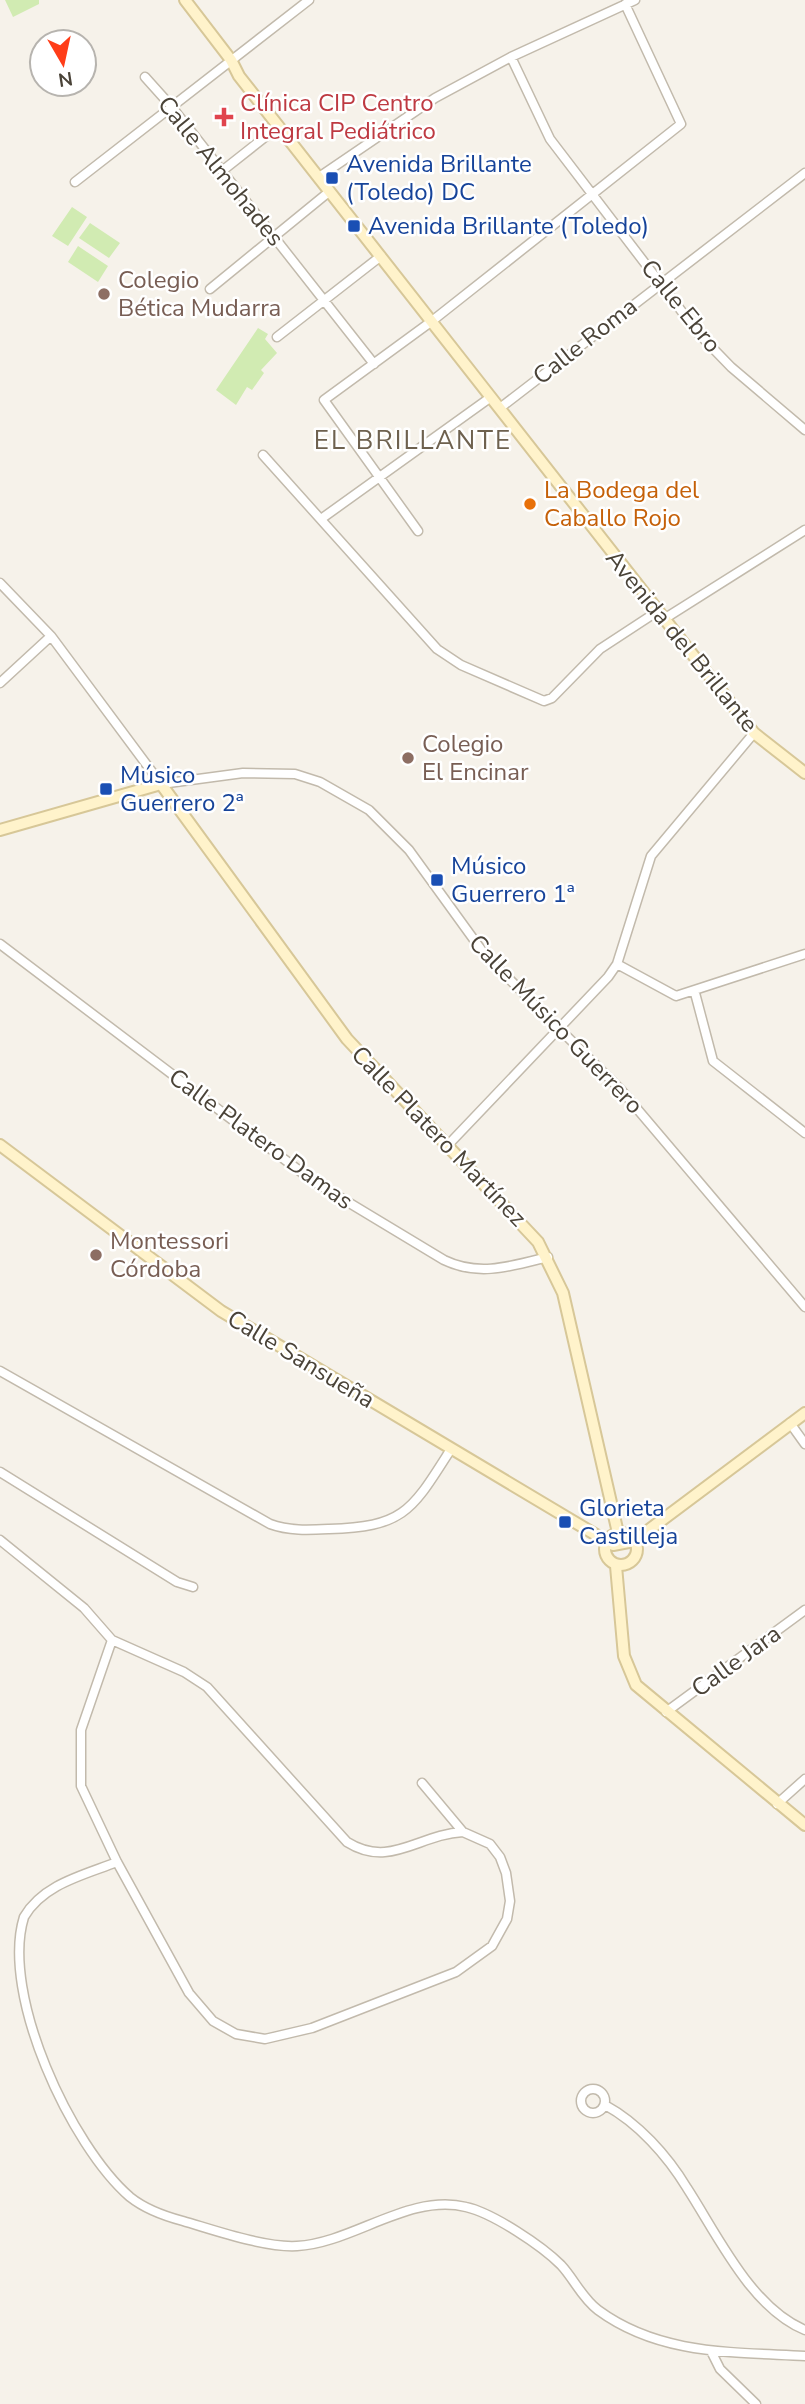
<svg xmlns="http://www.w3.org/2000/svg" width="805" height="2404" font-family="'Nunito Sans',sans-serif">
	<rect width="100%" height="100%" fill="#f6f2ea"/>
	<path fill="#d1ebb2" d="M5 0H39V4L13 17Z
		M72 207 87 217 68 246 52 236Z
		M90 223 120 243 109 258 79 238Z
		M78 246 108 266 98 282 68 262Z
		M258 328 268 334 265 339 277 353 261 370 264 373 252 390 247 387 236 405 216 390Z"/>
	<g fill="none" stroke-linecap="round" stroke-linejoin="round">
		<defs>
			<path id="street" d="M511 57 550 139 699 334 731 367 805 430
				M145 77 171 106 374 364
				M222 171 279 126
				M319 177 435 98 511 57 635 0
				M75 182 309 0
				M210 289 330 191
				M277 337 381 256
				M500 408 805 173
				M263 455 437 649 461 665 544 701 552 698 600 649 658 611
				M321 519 491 397
				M418 531 324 400 432 321 681 124 625 4
				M0 583 51 636 161 784 243 773 295 774 320 782 369 810 409 850 485 955 622 1091 805 1307
				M664 619 805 530
				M0 683 51 636
				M0 944 313 1181 444 1260C479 1277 512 1266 548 1257
				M617 964 676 996 805 954
				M695 993 713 1061 805 1133
				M448 1145 608 977 617 964 651 856 754 733
				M0 1371 270 1524C289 1531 308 1530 329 1529 405 1527 412 1510 451 1449
				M790 1423 805 1444
				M0 1472 177 1582 193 1587
				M0 1540 84 1608 112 1640 184 1672 207 1687 347 1842C390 1869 419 1834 463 1832
				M112 1640 81 1730V1786L117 1862 189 1993 213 2021 236 2034 265 2039 312 2028 456 1972 492 1946 507 1919 510 1901 506 1873 500 1857 490 1844 463 1832 422 1783
				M666 1712 805 1610
				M777 1804 805 1779
				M117 1862C84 1875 43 1884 24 1917 0 1994 71 2146 130 2197 145 2209 164 2216 183 2221 214 2230 265 2248 297 2246 353 2243 409 2193 466 2207 493 2213 542 2246 561 2265 574 2279 582 2298 598 2310 659 2355 732 2352 805 2356
				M581 2101a12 12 0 1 1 24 0a12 12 0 1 1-24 0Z
				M605 2105C638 2123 667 2155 687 2188 717 2234 751 2308 805 2330
				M711 2351 720 2369 756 2404"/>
			<path id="secondary" d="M185 0 231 60 239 76 754 733 805 773
				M0 830 161 784 347 1039 538 1242 563 1293 618 1533
				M0 1145 221 1311 613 1545 634 1541 805 1413
				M605 1549a16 16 0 1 1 32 0a16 16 0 1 1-32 0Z
				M616 1566 624 1656 636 1685 805 1825"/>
		</defs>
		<use href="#street" stroke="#c2baac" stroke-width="11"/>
		<use href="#secondary" stroke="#d7c798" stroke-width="14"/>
		<use href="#street" stroke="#fff" stroke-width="8"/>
		<use href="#secondary" stroke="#fff3cb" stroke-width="10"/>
	</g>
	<path fill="#e0444e" stroke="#fff" stroke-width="2.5" d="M220.5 106.5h7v7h7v7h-7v7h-7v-7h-7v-7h7z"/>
	<g fill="#1a4fb4" stroke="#fff" stroke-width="2.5">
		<rect x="325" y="171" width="14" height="14" rx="3.5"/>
		<rect x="347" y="219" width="14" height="14" rx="3.5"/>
		<rect x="99" y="782" width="14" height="14" rx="3.5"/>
		<rect x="430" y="873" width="14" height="14" rx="3.5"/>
		<rect x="558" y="1515" width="14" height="14" rx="3.5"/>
	</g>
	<g fill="#8d6e63" stroke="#fff" stroke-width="2.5">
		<circle cx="104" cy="294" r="7"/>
		<circle cx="408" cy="758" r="7"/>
		<circle cx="96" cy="1255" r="7"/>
	</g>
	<circle fill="#e8710a" stroke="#fff" stroke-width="2.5" cx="530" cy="504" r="7"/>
	<g text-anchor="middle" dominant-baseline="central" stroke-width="5" stroke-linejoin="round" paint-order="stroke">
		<g font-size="24" fill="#be3a42" stroke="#fff" text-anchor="start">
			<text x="240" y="103">Clínica CIP Centro<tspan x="240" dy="28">Integral Pediátrico</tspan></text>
		</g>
		<g font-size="24" fill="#164399" stroke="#fff" text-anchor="start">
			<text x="346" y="164">Avenida Brillante<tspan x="346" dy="28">(Toledo) DC</tspan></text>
			<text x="368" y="226">Avenida Brillante (Toledo)</text>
			<text x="120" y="775">Músico<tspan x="120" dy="28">Guerrero 2ª</tspan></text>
			<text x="451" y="866">Músico<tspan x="451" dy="28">Guerrero 1ª</tspan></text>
			<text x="579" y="1508">Glorieta<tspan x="579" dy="28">Castilleja</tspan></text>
		</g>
		<g font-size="24" fill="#4a4338" stroke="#fff">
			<text transform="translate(221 171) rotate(51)">Calle Almohades</text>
			<text transform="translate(681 306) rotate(51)">Calle Ebro</text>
			<text transform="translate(585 341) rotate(-38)">Calle Roma</text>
			<text transform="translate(682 641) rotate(51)">Avenida del Brillante</text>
			<text transform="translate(556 1024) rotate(46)">Calle Músico Guerrero</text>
			<text transform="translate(439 1136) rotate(46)">Calle Platero Martínez</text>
			<text transform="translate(261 1139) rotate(36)">Calle Platero Damas</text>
			<text transform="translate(301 1359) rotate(31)">Calle Sansueña</text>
			<text transform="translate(736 1661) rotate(-36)">Calle Jara</text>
		</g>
		<g font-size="24" fill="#785e54" stroke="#fff" text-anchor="start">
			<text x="118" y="280">Colegio<tspan x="118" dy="28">Bética Mudarra</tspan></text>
			<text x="422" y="744">Colegio<tspan x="422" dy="28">El Encinar</tspan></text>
			<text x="110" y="1241">Montessori<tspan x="110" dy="28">Córdoba</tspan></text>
		</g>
		<g font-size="24" fill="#c56008" stroke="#fff" text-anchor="start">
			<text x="544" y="490">La Bodega del<tspan x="544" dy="28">Caballo Rojo</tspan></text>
		</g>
		<g font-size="26" letter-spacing="2" fill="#6e614e" stroke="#fff">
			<text x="413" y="440">EL BRILLANTE</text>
		</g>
	</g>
	<g transform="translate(63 63) rotate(171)"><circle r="33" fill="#ffffff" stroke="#b7b4af" stroke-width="2"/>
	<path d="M0-5L12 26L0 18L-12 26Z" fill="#ff3d18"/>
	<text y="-10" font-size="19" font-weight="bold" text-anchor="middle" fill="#4a4338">N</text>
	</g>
</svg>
